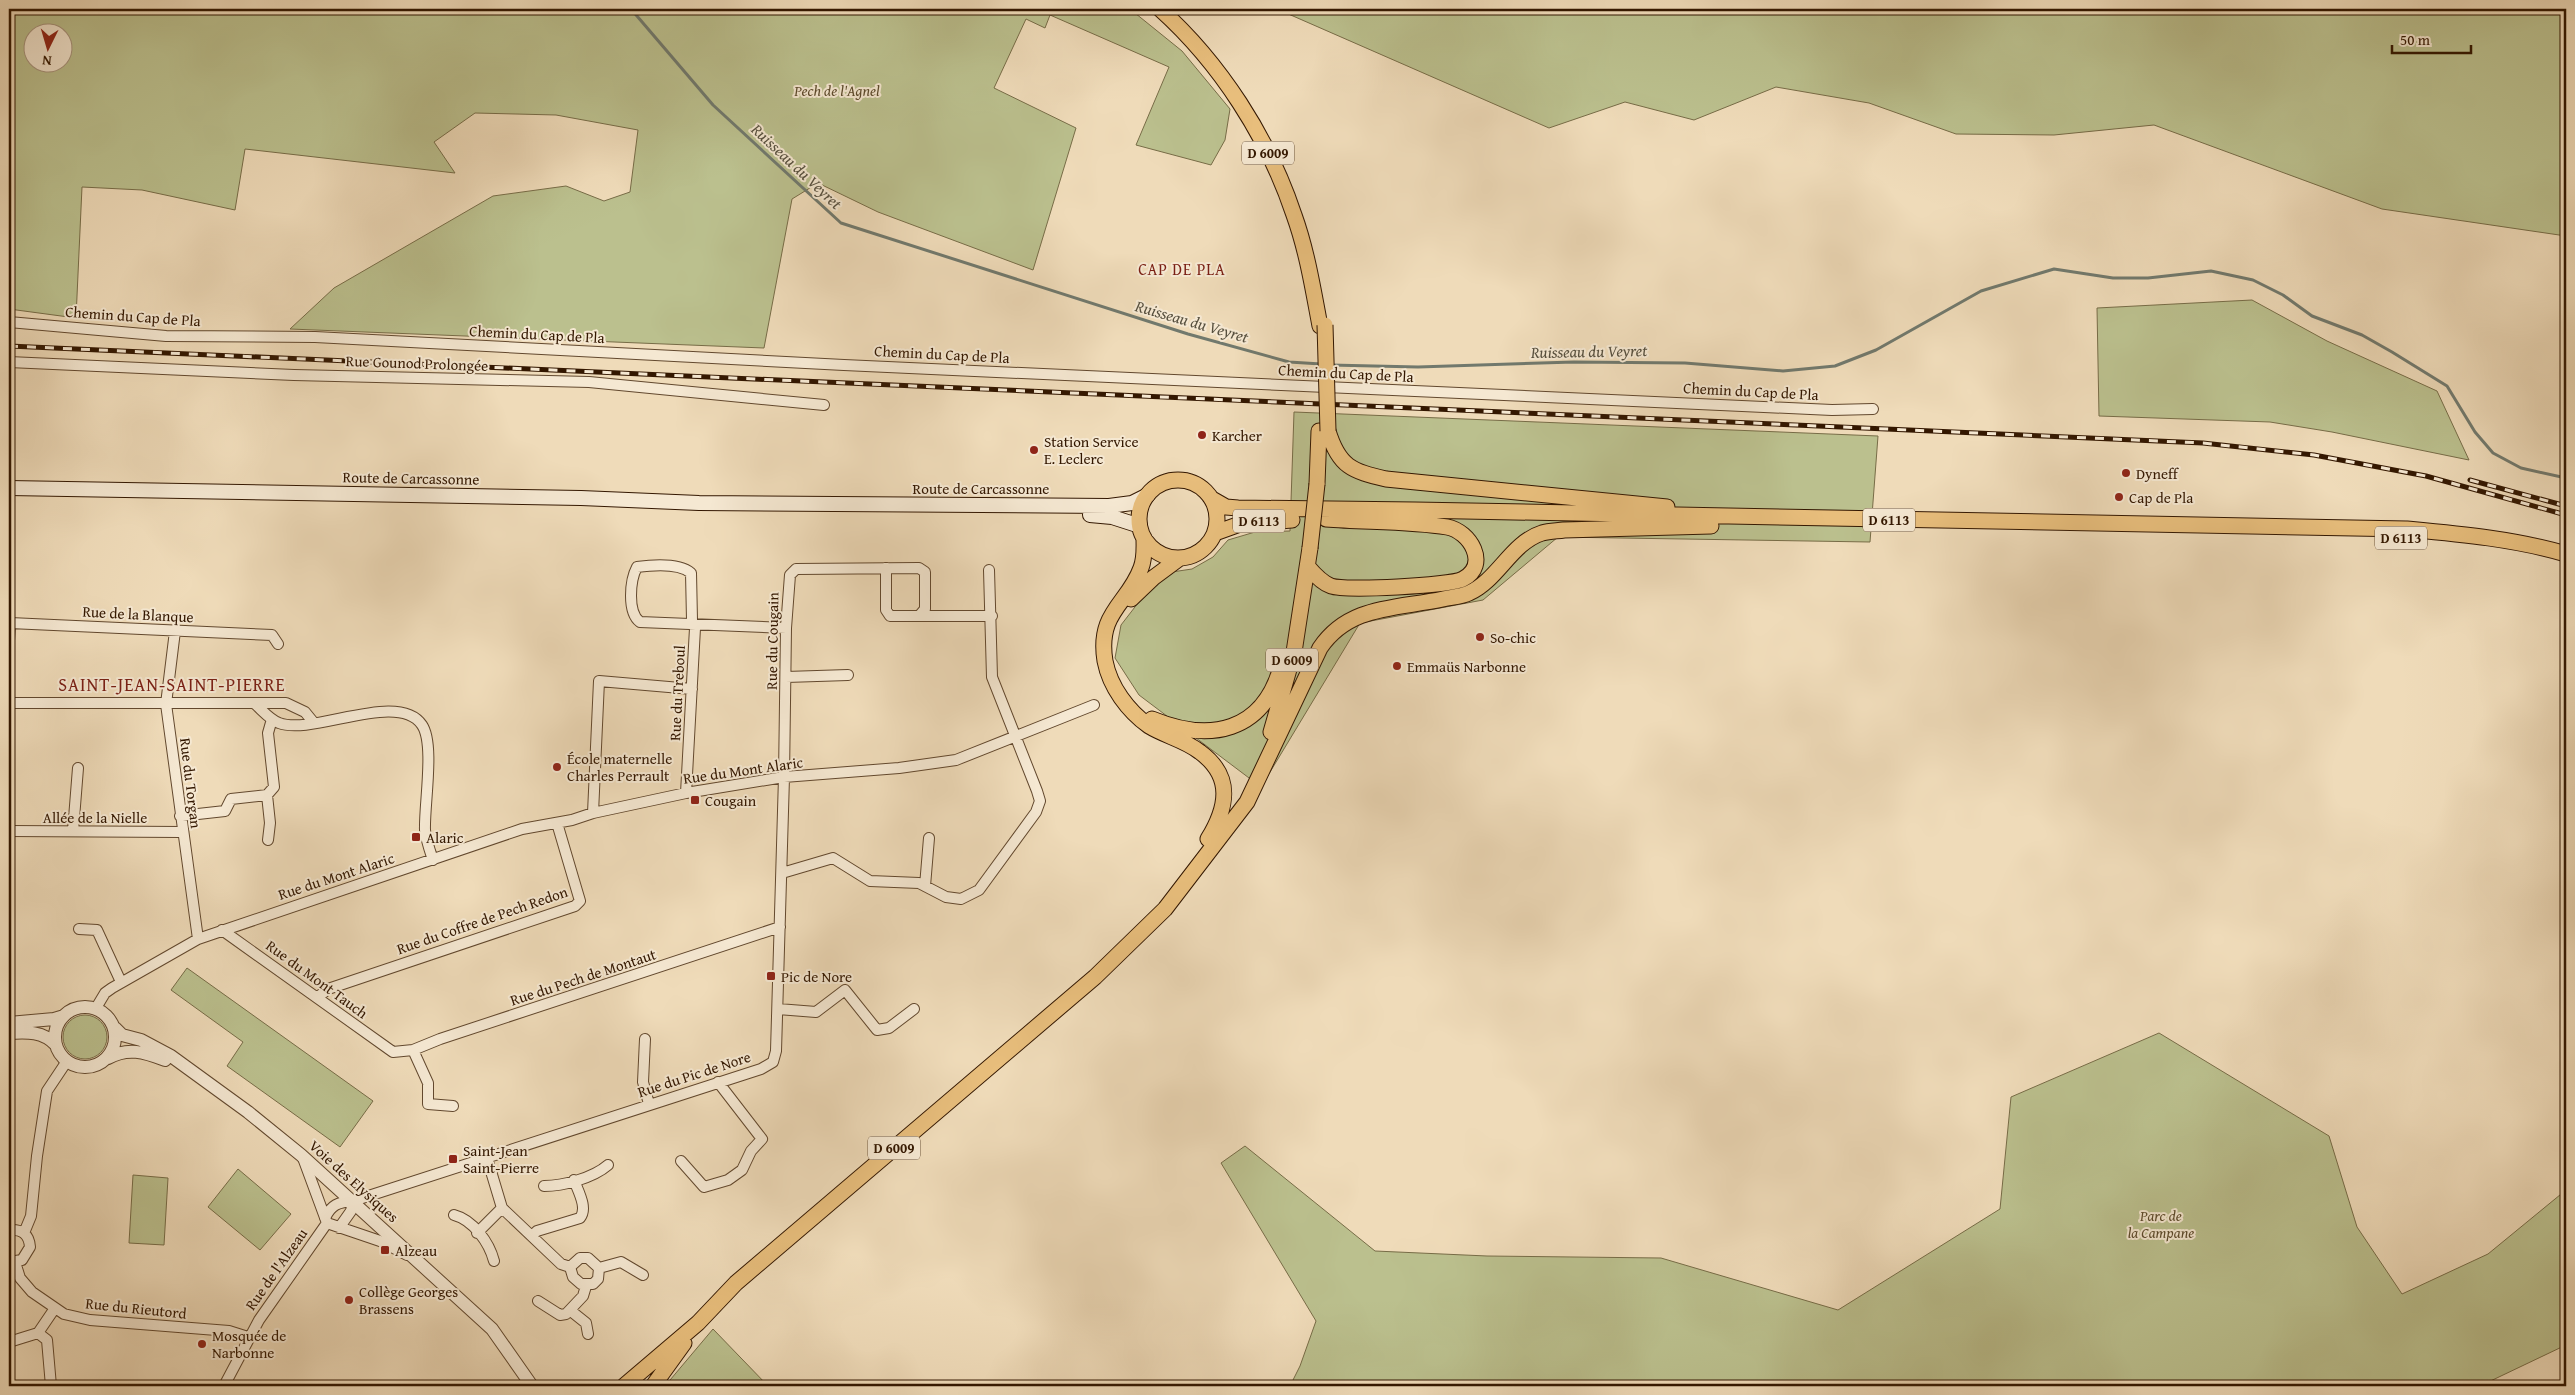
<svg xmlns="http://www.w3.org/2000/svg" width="2575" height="1395" font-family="'Gentium Book Plus',serif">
	<rect width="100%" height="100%" fill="#efdbb9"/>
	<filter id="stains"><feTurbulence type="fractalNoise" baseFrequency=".004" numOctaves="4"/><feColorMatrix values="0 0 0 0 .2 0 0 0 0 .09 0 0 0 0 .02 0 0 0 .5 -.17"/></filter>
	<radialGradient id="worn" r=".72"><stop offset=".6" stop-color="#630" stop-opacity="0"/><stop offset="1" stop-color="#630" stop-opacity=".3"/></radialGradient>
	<path fill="#bbc08e" stroke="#776c47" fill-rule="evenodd" d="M9 9H1130L1182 51 1230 109 1225 140 1211 165 1136 145 1169 67 1050 15 1045 28 1026 19 994 88 1076 128 1033 270 878 212 818 183 792 199 764 348 290 329 334 288 493 196 566 186 604 201 630 192 638 130 556 115 475 113 434 142 455 173 245 149 235 210 142 190 82 187 76 318 9 309ZM32 32H62V62H32Z
		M1277 9H2566V236L2382 209 2154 125 2054 135 1956 134 1869 103 1776 87 1694 120 1625 102 1549 128Z
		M2252 300 2327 341 2437 391 2469 460 2332 432 2270 422 2099 416 2097 308Z
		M1294 412 1878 436 1870 542 1558 537 1483 600 1360 623 1261 787 1139 695 1115 658 1121 625 1145 594 1165 573 1192 569 1213 557 1228 540 1255 532 1290 531Z
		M187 968 373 1101 340 1147 227 1066 243 1042 171 990Z
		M63 1037a22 22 0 1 1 44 0a22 22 0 1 1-44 0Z
		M2159 1033 2329 1136 2357 1227 2402 1294 2488 1254 2566 1190V1345L2480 1386H1290L1300 1366 1316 1321 1221 1163 1245 1146 1375 1251 1487 1256 1661 1258 1838 1310 2000 1209 2011 1097Z
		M238 1169 291 1214 260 1250 208 1207Z
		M133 1175 168 1178 164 1245 129 1243Z
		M713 1329 768 1386H665Z"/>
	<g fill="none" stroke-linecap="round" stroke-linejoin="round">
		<path stroke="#71796d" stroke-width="3" d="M631 9 713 105 841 223 1188 334 1289 362 1321 364
			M1330 365 1418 367 1574 362 1685 363 1783 371 1835 366 1876 350 1981 291 2054 269 2113 278H2148L2211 271 2253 280 2283 295 2312 316 2362 335 2392 352 2447 386 2475 432 2493 453 2521 468 2566 478"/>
		<defs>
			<path id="minor" d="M9 322 166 336 315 337 844 365 1832 410 1873 409
				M9 362 294 375 589 382 824 405
				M886 568V610L890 616H992
				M175 631 166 704 198 939
				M9 641 10 623 272 635 278 644
				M786 677 848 675
				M9 703H286L305 712 314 723
				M255 704C262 710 270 720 279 723 313 736 398 690 422 725 435 744 424 805 425 830 426 840 430 851 433 860
				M686 793 695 628 692 620 691 573C679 563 652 565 637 567 630 580 627 612 640 622L786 628
				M267 795 270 823 268 840
				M593 813 599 681 692 689
				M180 816 225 811 231 799 267 795 274 787 268 733 272 719
				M9 831 182 832
				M73 831 78 768
				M782 873 833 858 870 881 919 883 946 897 961 899 979 890 1036 812 1040 801 1037 791 992 677 989 570
				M925 886 929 838
				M79 929 97 930 121 982
				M222 930 393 1052 413 1050 440 1039 780 927
				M318 997 328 989 575 906 580 901 557 823
				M96 1008 105 993 112 988 198 939 522 829 572 820 593 813 686 793 784 777 899 768 956 760 1094 705
				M778 1009 816 1012 845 990 877 1030 889 1028 914 1009
				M645 1039 643 1082 649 1104
				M413 1050 428 1083V1104L453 1106
				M303 1158 327 1223 380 1241 407 1255
				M487 1158 502 1208 561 1264 570 1267 580 1258H588L599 1268 598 1279 593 1284H581L573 1277 570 1267
				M681 1161 704 1187 728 1180 742 1170 751 1151 762 1139 718 1082
				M544 1186C563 1186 593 1178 608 1165
				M454 1215C473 1220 489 1242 494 1261
				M325 1218C331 1205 338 1202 353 1201L761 1069 773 1062 776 1051 784 777 786 628 790 575 796 569 919 568 925 572V609L919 616
				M339 1228 351 1211 353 1201
				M9 1230C22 1229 29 1234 30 1247L22 1260 9 1262
				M24 1233 31 1216 37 1156 47 1091 67 1061
				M477 1233 502 1208
				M532 1236 537 1231 580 1218C588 1208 578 1191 574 1180
				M15 1262 20 1278 32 1292 64 1314 90 1320 229 1331 248 1337
				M599 1268 621 1262 643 1275
				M538 1301 560 1315 566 1314 583 1296 586 1286
				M571 1311 586 1323 588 1334
				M38 1333 47 1340 51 1386
				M9 1342 38 1333 55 1308
				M224 1386 259 1320 327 1223"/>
			<path id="tertiary" d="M55 1037a30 30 0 1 1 60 0a30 30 0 1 1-60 0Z
				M9 1023 54 1019 64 1016
				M115 1028 122 1035 141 1040 171 1056 248 1112 301 1155 492 1329 532 1386
				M9 1033C27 1032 43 1031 56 1045
				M108 1058C128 1047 144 1052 165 1060"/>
			<path id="secondary" d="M9 488 581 498 699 503 1109 506 1132 503 1148 495
				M1090 515 1112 517 1140 526"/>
			<path id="primary" d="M1160 9C1220 63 1268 137 1294 215 1307 251 1313 289 1320 326
				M1328 431C1339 467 1352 471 1386 479L1667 507
				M1139 519a39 39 0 1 1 78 0a39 39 0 1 1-78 0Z
				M1317 484 1319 431
				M1212 499 1226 507 1238 508 1415 510 2407 529C2460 534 2515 539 2566 554
				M1215 533 1240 524 1292 520
				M1144 538C1144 548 1145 558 1141 568 1128 604 1097 612 1105 661 1110 687 1128 711 1149 726 1165 736 1185 740 1200 752 1234 777 1227 808 1208 839
				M1308 567C1314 574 1322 583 1331 586 1345 591 1450 586 1463 579 1490 565 1470 531 1447 527 1411 521 1364 522 1326 519
				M1131 599 1153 578 1180 558
				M1152 719C1210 743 1263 732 1281 667
				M1271 732 1294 652 1310 548
				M624 1386 698 1323 736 1283 1095 977 1165 909 1247 802 1320 648C1349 605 1396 609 1443 599 1451 597 1461 597 1469 593 1498 580 1511 543 1542 533 1549 531 1557 531 1564 530L1711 526
				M653 1386 684 1343"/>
		</defs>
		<use href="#minor" stroke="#62482e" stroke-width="12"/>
		<use href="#tertiary" stroke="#62482e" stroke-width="14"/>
		<use href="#secondary" stroke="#331700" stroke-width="16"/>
		<use href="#primary" stroke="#331700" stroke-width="17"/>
		<use href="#minor" stroke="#f5e8d2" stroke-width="10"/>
		<use href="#tertiary" stroke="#f5e8d2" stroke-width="12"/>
		<use href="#secondary" stroke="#f5e8d2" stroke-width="14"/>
		<use href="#primary" stroke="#e8be7c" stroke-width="15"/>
		<defs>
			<path id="rail" d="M9 346 2203 443 2314 455 2426 476 2566 515
				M2470 480 2566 506"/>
		</defs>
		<use href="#rail" stroke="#331700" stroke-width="5"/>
		<use href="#rail" stroke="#f5e8d2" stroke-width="3" stroke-dasharray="9" stroke-linecap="butt"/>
		<defs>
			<path id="primary-bridge" d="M1325 325 1328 431
				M1310 548 1317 484"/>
		</defs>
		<use href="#primary-bridge" stroke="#331700" stroke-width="17" stroke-linecap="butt"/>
		<use href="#primary-bridge" stroke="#e8be7c" stroke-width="15"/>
	</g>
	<g fill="#8f2418" stroke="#f5e8d2" stroke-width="2">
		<circle cx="1202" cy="435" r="5"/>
		<circle cx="1034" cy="450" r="5"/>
		<circle cx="2126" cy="473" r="5"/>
		<circle cx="2119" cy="497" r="5"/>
		<circle cx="1480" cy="637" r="5"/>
		<circle cx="1397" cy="666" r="5"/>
		<circle cx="557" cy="767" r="5"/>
		<rect x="690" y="795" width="10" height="10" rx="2.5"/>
		<rect x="411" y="832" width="10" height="10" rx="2.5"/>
		<rect x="766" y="971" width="10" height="10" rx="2.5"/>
		<rect x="448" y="1154" width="10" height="10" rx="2.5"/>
		<rect x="380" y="1245" width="10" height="10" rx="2.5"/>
		<circle cx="349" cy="1300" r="5"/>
		<circle cx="202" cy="1344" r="5"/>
	</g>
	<g text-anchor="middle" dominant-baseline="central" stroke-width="4" stroke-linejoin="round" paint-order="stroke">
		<g fill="#f5e8d2" stroke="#6d563f" stroke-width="1">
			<rect x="1242" y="141.5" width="52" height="23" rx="4"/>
			<rect x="1863" y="508.5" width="52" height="23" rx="4"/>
			<rect x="1233" y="509.5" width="52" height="23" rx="4"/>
			<rect x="2375" y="526.5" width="52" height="23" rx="4"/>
			<rect x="1266" y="648.5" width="52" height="23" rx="4"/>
			<rect x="868" y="1136.5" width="52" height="23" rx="4"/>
		</g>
		<g font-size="14" font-weight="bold" fill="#331700">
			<text x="1268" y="153">D 6009</text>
			<text x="1889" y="520">D 6113</text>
			<text x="1259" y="521">D 6113</text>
			<text x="2401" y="538">D 6113</text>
			<text x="1292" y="660">D 6009</text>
			<text x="894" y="1148">D 6009</text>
		</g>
		<g font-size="15" font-style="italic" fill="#5c4a2b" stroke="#f5e8d2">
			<text x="837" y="90">Pech de l'Agnel</text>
			<text x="2161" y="1215">Parc de<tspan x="2161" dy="17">la Campane</tspan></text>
		</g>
		<g font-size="15" fill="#331700" stroke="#f5e8d2">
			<text transform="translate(133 316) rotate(4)">Chemin du Cap de Pla</text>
			<text transform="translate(537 334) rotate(3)">Chemin du Cap de Pla</text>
			<text transform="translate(942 354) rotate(3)">Chemin du Cap de Pla</text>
			<text transform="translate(417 363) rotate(2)">Rue Gounod Prolongée</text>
			<text transform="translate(1346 373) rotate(3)">Chemin du Cap de Pla</text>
			<text transform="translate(1751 391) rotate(3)">Chemin du Cap de Pla</text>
			<text transform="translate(411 478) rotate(1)">Route de Carcassonne</text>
			<text x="981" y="488">Route de Carcassonne</text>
			<text transform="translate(138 614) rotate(3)">Rue de la Blanque</text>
			<text transform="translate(772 641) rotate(-89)">Rue du Cougain</text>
			<text transform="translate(677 693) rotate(-87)">Rue du Treboul</text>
			<text transform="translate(743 770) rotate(-8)">Rue du Mont Alaric</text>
			<text transform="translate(191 783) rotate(83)">Rue du Torgan</text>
			<text x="95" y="817">Allée de la Nielle</text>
			<text transform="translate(336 876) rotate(-18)">Rue du Mont Alaric</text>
			<text transform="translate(482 920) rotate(-19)">Rue du Coffre de Pech Redon</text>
			<text transform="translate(583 977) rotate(-18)">Rue du Pech de Montaut</text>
			<text transform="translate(317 979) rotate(36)">Rue du Mont Tauch</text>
			<text transform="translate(694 1074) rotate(-18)">Rue du Pic de Nore</text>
			<text transform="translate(354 1181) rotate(42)">Voie des Elysiques</text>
			<text transform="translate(276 1269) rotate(-55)">Rue de l'Alzeau</text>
			<text transform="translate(136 1308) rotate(6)">Rue du Rieutord</text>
		</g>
		<g font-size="15" fill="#331700" stroke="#f5e8d2" text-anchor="start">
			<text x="1212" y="435">Karcher</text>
			<text x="1044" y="441">Station Service<tspan x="1044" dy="17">E. Leclerc</tspan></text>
			<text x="2136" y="473">Dyneff</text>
			<text x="2129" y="497">Cap de Pla</text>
			<text x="1490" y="637">So-chic</text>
			<text x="1407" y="666">Emmaüs Narbonne</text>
			<text x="567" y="758">École maternelle<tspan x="567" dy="17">Charles Perrault</tspan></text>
			<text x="705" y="800">Cougain</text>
			<text x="426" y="837">Alaric</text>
			<text x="781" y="976">Pic de Nore</text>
			<text x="463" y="1150">Saint-Jean<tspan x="463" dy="17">Saint-Pierre</tspan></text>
			<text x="395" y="1250">Alzeau</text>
			<text x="359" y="1291">Collège Georges<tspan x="359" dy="17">Brassens</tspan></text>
			<text x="212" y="1335">Mosquée de<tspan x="212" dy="17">Narbonne</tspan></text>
		</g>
		<g font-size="16" font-style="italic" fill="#57503f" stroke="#f5e8d2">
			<text transform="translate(797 166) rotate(43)">Ruisseau du Veyret</text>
			<text transform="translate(1192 321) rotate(16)">Ruisseau du Veyret</text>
			<text transform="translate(1589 351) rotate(-1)">Ruisseau du Veyret</text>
		</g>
		<g font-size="16" letter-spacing="1" fill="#7a1f14" stroke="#f5e8d2">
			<text x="1182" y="269">CAP DE PLA</text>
		</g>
		<g font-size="18" letter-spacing="1" fill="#7a1f14" stroke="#f5e8d2">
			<text x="172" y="684">SAINT-JEAN-SAINT-PIERRE</text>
		</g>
	</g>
	<rect width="2575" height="1395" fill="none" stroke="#efdbb9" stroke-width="30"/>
	<rect x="10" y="10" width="2555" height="1375" fill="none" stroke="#331700" stroke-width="2.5"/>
	<rect x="15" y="15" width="2545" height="1365" fill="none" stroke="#331700"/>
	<g transform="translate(48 48) rotate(185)"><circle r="24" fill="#f5e8d2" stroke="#a7947e"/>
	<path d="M0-4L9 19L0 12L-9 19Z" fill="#8f2418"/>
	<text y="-8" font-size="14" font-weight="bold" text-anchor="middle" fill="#331700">N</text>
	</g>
	<path d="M2392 45v8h79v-8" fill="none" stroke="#331700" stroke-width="2.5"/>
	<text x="2400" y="45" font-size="15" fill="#331700" stroke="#f5e8d2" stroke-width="4" paint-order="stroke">50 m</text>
	<rect width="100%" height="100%" filter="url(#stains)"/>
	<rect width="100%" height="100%" fill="url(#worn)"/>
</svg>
